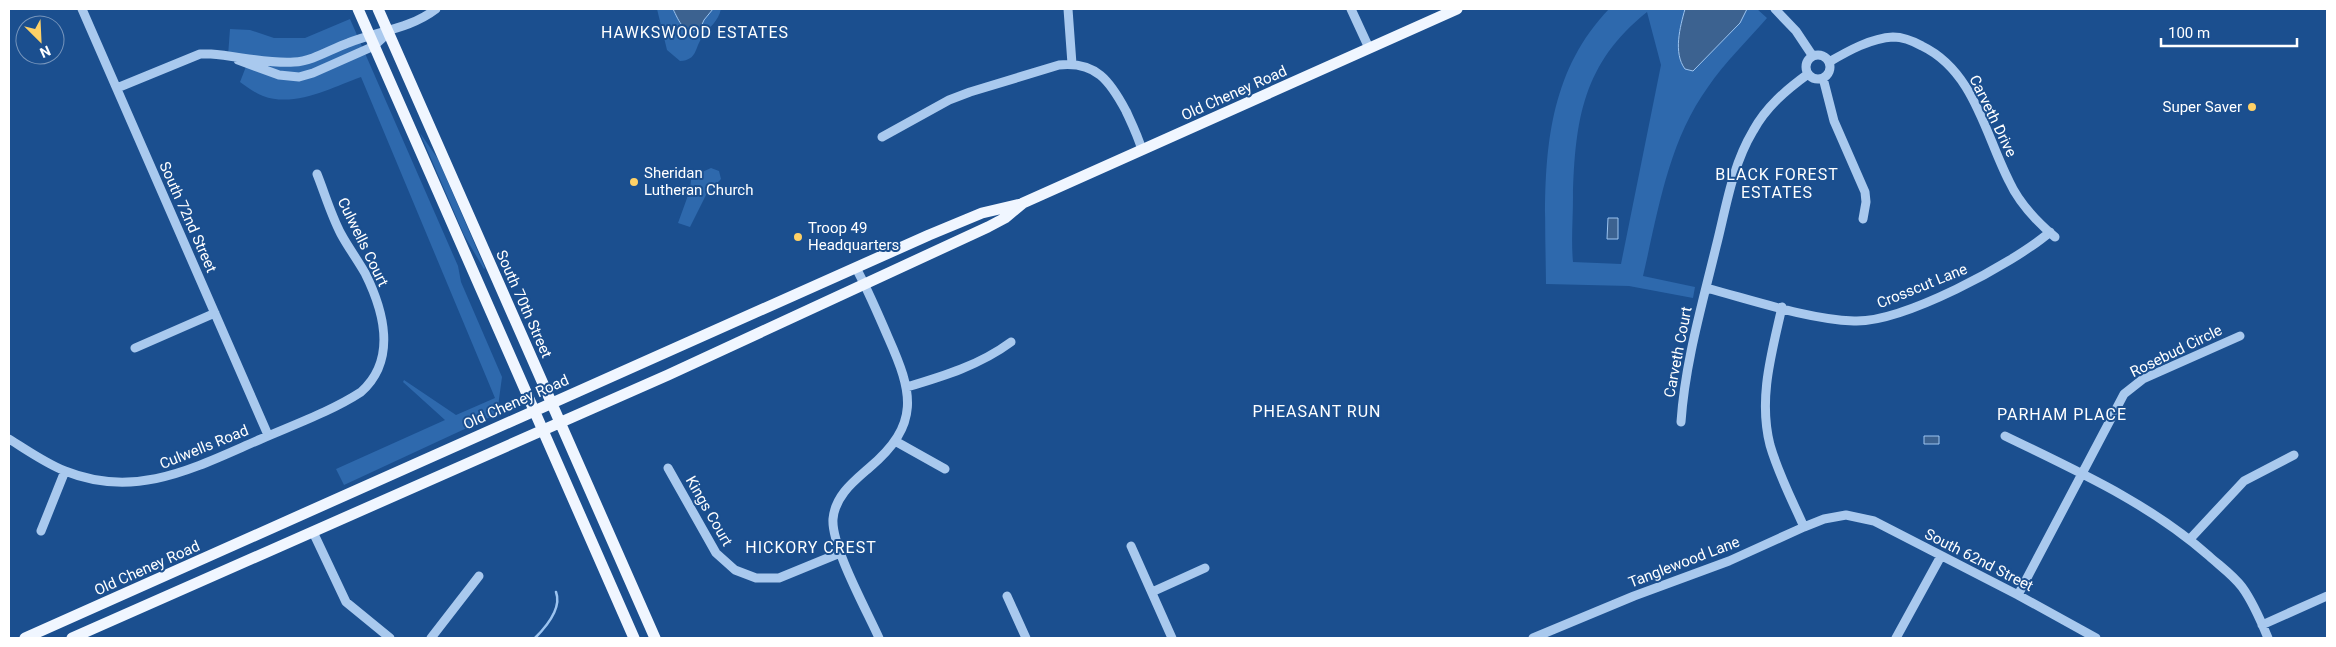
<svg xmlns="http://www.w3.org/2000/svg" width="2336" height="647" font-family="Roboto,sans-serif">
	<rect width="100%" height="100%" fill="#1b4f8f"/>
	<path fill="#2e69ad" fill-rule="evenodd" d="M657 9H673L682 27 691 31 700 29 704 20 713 9H721C718 22 710 26 703 36 694 48 698 60 680 61L667 50Z
		M1609 9H1757L1767 18C1748 40 1725 62 1708 87 1668 142 1658 212 1643 276L1695 287 1693 298 1629 286 1546 284C1545 186 1536 85 1609 9ZM1647 12 1661 65 1621 264 1573 262C1571 241 1573 218 1573 197 1575 120 1583 63 1647 12Z
		M350 19 458 266 461 282 502 377 497 414 344 485 336 469 445 420 403 382 404 380 456 415 495 398 361 77C333 87 295 108 263 96 255 93 247 87 240 82L247 64 228 56 230 29 250 30 274 38H305Z
		M420 133 438 159 485 268 484 269 464 235Z
		M711 168 719 171 721 179 707 193 690 227 678 223 690 190 692 171 700 173Z"/>
	<path fill="#3c6290" stroke="#9cc4f0" d="M673 9H713L704 20 700 29C684 36 679 21 673 9Z
		M1685 9H1747L1740 23 1693 71 1685 69C1673 53 1680 27 1685 9Z
		M1608 218H1618V239H1607Z
		M1924 436H1939V444H1924Z"/>
	<g fill="none" stroke-linecap="round" stroke-linejoin="round">
		<path stroke="#9cc4f0" stroke-width="2.5" d="M535 638C546 627 562 608 556 592"/>
		<path stroke="#a9c9ee" stroke-width="9" d="M82 9 268 435
			M1068 9 1072 64
			M1351 9 1369 48
			M1775 9 1796 31 1812 55
			M1806 67a12 12 0 1 1 24 0a12 12 0 1 1-24 0Z
			M238 60 279 75 299 77 313 73 374 46 389 32
			M1829 62C1848 51 1871 38 1893 37 1903 37 1913 41 1922 46 1974 71 1985 134 2009 181 2019 203 2036 221 2055 237
			M1823 78 1834 121 1865 192 1866 202 1863 219
			M117 88 200 54H211C238 56 267 64 294 62 313 61 331 49 348 43 378 31 410 29 436 9
			M882 137 949 100 970 92 1059 65C1096 61 1110 81 1126 111 1132 124 1138 136 1142 150
			M856 268C868 290 878 314 888 337 913 393 921 424 869 468 853 482 835 496 833 519 831 546 867 611 879 638
			M1706 288C1752 300 1807 319 1854 321 1902 323 2013 264 2050 232
			M1782 307C1772 352 1758 398 1770 445 1778 473 1792 500 1804 527
			M135 348 215 313
			M907 387C944 376 980 365 1011 342
			M1681 422C1685 363 1702 305 1716 247 1726 208 1732 166 1753 131 1766 107 1786 90 1808 74
			M2005 436C2077 471 2149 503 2209 556 2220 566 2233 575 2242 587 2253 602 2261 621 2268 638
			M9 439C27 450 45 463 65 471 137 500 196 467 261 439 293 425 332 411 361 392 397 360 384 311 365 273 357 259 348 247 341 234 331 215 325 194 317 174
			M895 441 945 469
			M668 468 716 553 735 570 756 578H779L840 553
			M41 531 65 471
			M313 532 346 602 390 638
			M2190 539 2244 481 2294 455
			M1131 546 1172 638
			M1152 592 1205 568
			M2018 595 2124 394 2143 379 2240 336
			M1007 596 1026 638
			M2262 625 2327 596
			M431 638 479 576
			M1533 638 1634 596 1729 561 1804 527 1824 519 1846 515 1874 521 2018 595 2096 638
			M1896 638 1941 556"/>
		<path stroke="#f0f6ff" stroke-width="11" d="M358 9 634 638
			M378 9 655 638
			M25 638 929 235 982 213 1021 204
			M72 638 668 375 988 227 1005 218 1023 203 1457 9"/>
	</g>
	<g fill="#ffd166" stroke="#1b4f8f" stroke-width="2">
		<circle cx="2252" cy="107" r="5"/>
		<circle cx="634" cy="182" r="5"/>
		<circle cx="798" cy="237" r="5"/>
	</g>
	<g text-anchor="middle" dominant-baseline="central" stroke-width="4" stroke-linejoin="round" paint-order="stroke">
		<g font-size="15" fill="#fff" stroke="#1b4f8f">
			<text transform="translate(1234 93) rotate(-24)">Old Cheney Road</text>
			<text transform="translate(1993 116) rotate(64)">Carveth Drive</text>
			<text transform="translate(188 217) rotate(66)">South 72nd Street</text>
			<text transform="translate(363 242) rotate(64)">Culwells Court</text>
			<text transform="translate(1922 286) rotate(-22)">Crosscut Lane</text>
			<text transform="translate(524 304) rotate(66)">South 70th Street</text>
			<text transform="translate(2176 351) rotate(-26)">Rosebud Circle</text>
			<text transform="translate(1678 352) rotate(-79)">Carveth Court</text>
			<text transform="translate(516 402) rotate(-24)">Old Cheney Road</text>
			<text transform="translate(204 447) rotate(-22)">Culwells Road</text>
			<text transform="translate(709 511) rotate(60)">Kings Court</text>
			<text transform="translate(1979 560) rotate(27)">South 62nd Street</text>
			<text transform="translate(1684 562) rotate(-21)">Tanglewood Lane</text>
			<text transform="translate(147 568) rotate(-24)">Old Cheney Road</text>
		</g>
		<g font-size="15" fill="#fff" stroke="#1b4f8f" text-anchor="start">
			<text x="2242" y="107" text-anchor="end">Super Saver</text>
			<text x="644" y="173">Sheridan<tspan x="644" dy="17">Lutheran Church</tspan></text>
			<text x="808" y="228">Troop 49<tspan x="808" dy="17">Headquarters</tspan></text>
		</g>
		<g font-size="16" letter-spacing="1" fill="#fff" stroke="#1b4f8f">
			<text x="695" y="32">HAWKSWOOD ESTATES</text>
			<text x="1777" y="174">BLACK FOREST<tspan x="1777" dy="18">ESTATES</tspan></text>
			<text x="1317" y="411">PHEASANT RUN</text>
			<text x="2062" y="414">PARHAM PLACE</text>
			<text x="811" y="547">HICKORY CREST</text>
		</g>
	</g>
	<rect width="2336" height="647" fill="none" stroke="#ffffff" stroke-width="20"/>
	<g transform="translate(40 40) rotate(156)"><circle r="24" fill="#1b4f8f" stroke="#7695bc"/>
	<path d="M0-4L9 19L0 12L-9 19Z" fill="#ffd166"/>
	<text y="-8" font-size="14" font-weight="bold" text-anchor="middle" fill="#ffffff">N</text>
	</g>
	<path d="M2161 38v8h136v-8" fill="none" stroke="#ffffff" stroke-width="2.5"/>
	<text x="2168" y="38" font-size="15" fill="#ffffff" stroke="#1b4f8f" stroke-width="4" paint-order="stroke">100 m</text>
</svg>
